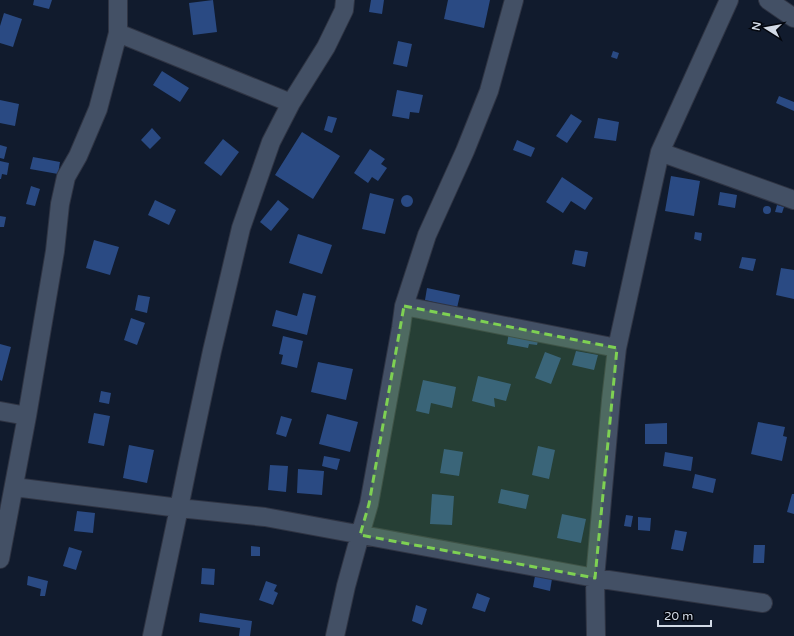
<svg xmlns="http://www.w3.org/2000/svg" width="794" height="636" font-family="'Varela Round',sans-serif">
	<rect width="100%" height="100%" fill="#111b2d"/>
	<path fill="#2a4a83" d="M34 0H52L49 9 33 5Z
		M213 0 217 32 193 35 189 3Z
		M371 0H384L382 14 369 12Z
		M448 0H490L484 28 444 19Z
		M4 13 22 19 13 47 0 43V26Z
		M398 41 412 44 407 67 393 64Z
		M613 51 619 53 617 59 611 57Z
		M162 71 189 88 180 102 153 85Z
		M397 90 423 95 419 113 410 112 409 119 392 116Z
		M779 96 794 102V111L776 103Z
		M0 100 19 104 15 126 0 123Z
		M571 114 582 121 567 143 556 136Z
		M328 116 337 118 332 133 324 130Z
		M598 118 619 122 616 141 594 138Z
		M152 128 161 138 150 149 141 140Z
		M302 132 340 156 313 199 275 175Z
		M223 139 239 152 221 176 204 163Z
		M517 140 535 148 531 157 513 150Z
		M0 145 7 147 4 159 0 158Z
		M370 149 385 159 381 164 387 168 378 181 372 177 368 183 354 173Z
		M33 157 60 162 58 174 30 169Z
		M0 161 9 163 7 175 2 174 1 179H0Z
		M671 176 700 181 694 216 665 211Z
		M562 177 593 198 585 210 571 201 563 213 546 202Z
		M31 186 40 189 35 206 26 204Z
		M720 192 737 195 735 208 718 205Z
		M370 193 394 199 385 234 362 229Z
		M401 201a6 6 0 1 1 12 0a6 6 0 1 1-12 0Z
		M155 200 176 210 169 225 148 215Z
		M278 200 289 209 271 231 260 222Z
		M777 205 784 207 782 213 775 212Z
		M763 210a4 4 0 1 1 8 0a4 4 0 1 1-8 0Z
		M0 216 6 217 4 227H0Z
		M695 232 702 233 701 241 694 239Z
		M298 234 332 245 322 274 289 263Z
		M94 240 119 247 110 275 86 268Z
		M575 250 588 252 585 267 572 264Z
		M742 257 756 259 753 271 739 268Z
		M781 268 794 270V299L776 295Z
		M427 288 460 295 457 308 425 300Z
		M303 293 316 296 307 335 272 326 276 310 297 316Z
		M138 295 150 297 147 313 135 310Z
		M131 318 145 323 137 345 124 340Z
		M509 332 539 337 537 345 529 344 528 348 507 344Z
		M283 336 303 341 297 368 281 364 283 355 279 354Z
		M0 344 11 347 2 381 0 380Z
		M576 351 598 355 594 370 572 365Z
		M545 352 561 358 551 384 535 378Z
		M318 362 353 369 346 400 311 392Z
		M478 376 511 384 506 401 494 398 495 407 472 401Z
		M423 380 456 387 452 408 431 403 429 414 416 411Z
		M101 391 111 393 109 404 99 402Z
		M94 413 110 416 104 446 88 443Z
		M327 414 358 422 350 452 319 444Z
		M281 416 292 419 286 437 276 434Z
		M758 422 785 427 783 436 787 437 782 461 751 454Z
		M667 423V444H645V424Z
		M129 445 154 450 147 483 123 478Z
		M538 446 555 450 549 479 532 475Z
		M444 449 463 452 459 476 440 473Z
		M665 452 693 457 691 471 663 466Z
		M324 456 340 459 337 470 322 466Z
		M270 465 288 466 286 492 268 490Z
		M298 469 324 471 322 495 297 493Z
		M695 474 716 479 713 493 692 488Z
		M501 489 529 495 526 509 498 503Z
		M432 494 454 496 452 525 430 524Z
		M792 494H794V514L787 512Z
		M77 511 95 513 93 533 74 531Z
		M562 514 586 519 581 543 557 538Z
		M626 515 633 516 631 527 624 526Z
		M638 517 651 518 650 531 638 530Z
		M675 530 687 532 683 551 671 549Z
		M754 545H765L764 563H753Z
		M251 546 260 547V556H251Z
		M69 547 82 551 76 570 63 566Z
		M202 568 215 569 214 585 201 584Z
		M28 576 48 581 45 596H40L41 589 27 585Z
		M535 576 552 579 550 591 533 587Z
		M266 581 277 585 274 591 278 593 273 605 259 600Z
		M477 593 490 598 485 612 472 608Z
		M416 605 427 609 422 625 412 621Z
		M200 613 252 621 250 636H239L240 628 199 622Z"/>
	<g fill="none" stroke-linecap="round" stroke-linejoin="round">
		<defs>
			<path id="street" d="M768 0 794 18
				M118 33 291 103
				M660 152 794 200
				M404 306 617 348
				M0 411 27 416
				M14 487 179 508 265 517 595 578 763 603
				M0 559 27 416 55 251 60 204 66 177 78 156 98 109 118 33V0
				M152 636 179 508 188 464 212 351 241 228 271 142 291 103 326 47 344 10 345 0
				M335 636 346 586 360 535 369 504 401 328 404 306 427 235 465 151 489 91 514 0
				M596 636 595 578 611 400 617 348 660 152 729 0"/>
		</defs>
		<use href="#street" stroke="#2f3443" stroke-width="20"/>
		<use href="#street" stroke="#435065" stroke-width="18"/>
	</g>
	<path fill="#7ed153" fill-opacity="0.2" stroke="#7ed153" stroke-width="3" stroke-dasharray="8 5" stroke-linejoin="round" d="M404 306 617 348 595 578 360 535 369 504Z"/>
	<g transform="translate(766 28) rotate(281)" stroke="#03060d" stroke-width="3" paint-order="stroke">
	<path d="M0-3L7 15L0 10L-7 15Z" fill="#d2dae6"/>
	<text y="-6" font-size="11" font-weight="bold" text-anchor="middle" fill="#d2dae6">N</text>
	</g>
	<path d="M658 620v6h53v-6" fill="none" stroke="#d2dae6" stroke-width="2"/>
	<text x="664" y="620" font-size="12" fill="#d2dae6" stroke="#03060d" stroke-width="3" paint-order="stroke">20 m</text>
</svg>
